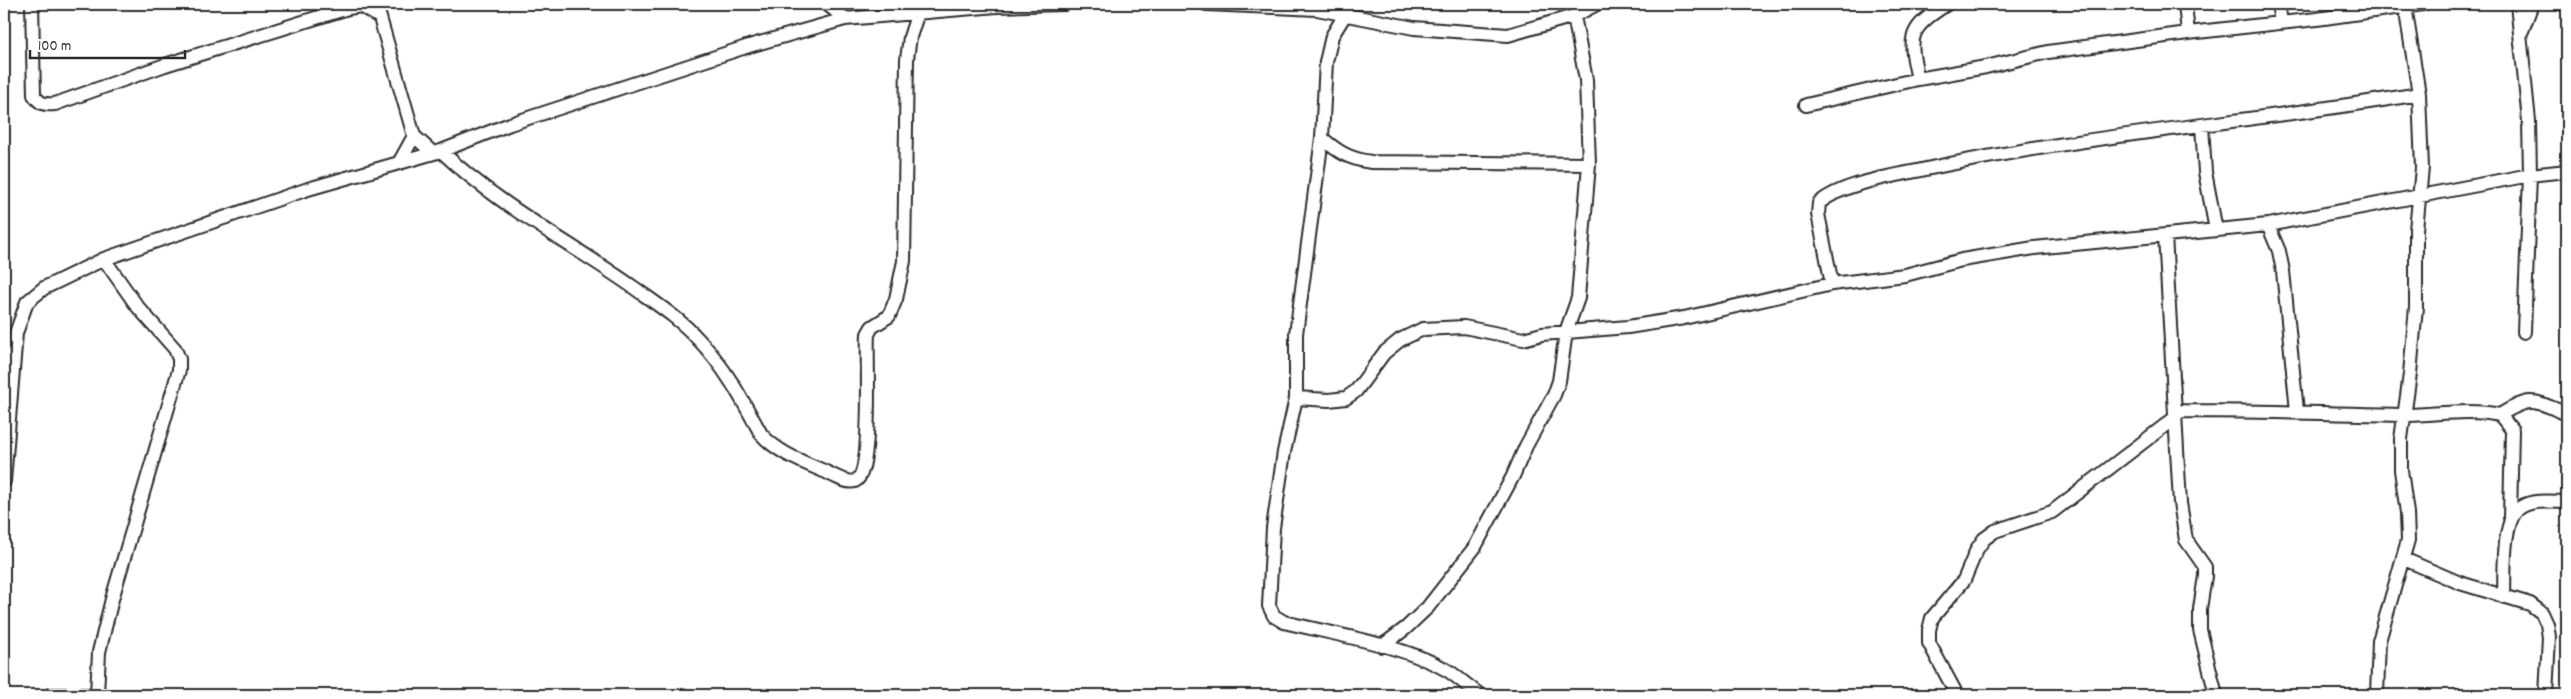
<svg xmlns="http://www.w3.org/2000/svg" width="2571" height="699" font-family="Dekko,sans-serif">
	<rect width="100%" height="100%" fill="#fff"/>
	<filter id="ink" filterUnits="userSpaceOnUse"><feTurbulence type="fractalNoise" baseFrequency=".02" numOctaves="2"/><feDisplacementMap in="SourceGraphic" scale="10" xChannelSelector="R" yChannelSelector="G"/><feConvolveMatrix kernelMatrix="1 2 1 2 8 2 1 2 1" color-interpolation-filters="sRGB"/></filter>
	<g filter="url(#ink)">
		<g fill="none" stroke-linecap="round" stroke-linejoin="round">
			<defs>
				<path id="minor" d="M32 4 34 95C40 104 44 105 55 104L165 65 348 8 361 6 379 17
					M376 4 414 136 399 163
					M827 4 845 19
					M1206 4 1317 9 1414 28 1508 35 1574 16 1597 4
					M2185 4 2188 33
					M2278 4 2281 22
					M2517 4 2529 121 2530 175 2524 332
					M1346 13 1332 36 1326 62 1322 138 1296 334V398L1284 452 1273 528 1269 606 1274 616 1284 622C1333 634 1408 646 1450 672 1460 679 1470 688 1480 695
					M2522 31 2532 4
					M1918 79C1908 36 1908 29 1947 4
					M1806 105 1918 79 1986 67 2048 52 2188 33 2317 19 2423 4
					M2202 126 2205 172 2216 230
					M414 136 433 153
					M1322 138C1338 152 1349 159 1371 162L1589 164
					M441 151C498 205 569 242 633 287 655 303 679 318 698 339 725 367 742 399 761 434 778 453 803 462 826 472 833 475 847 484 855 481 874 473 866 356 868 334L872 327 889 316 896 299 904 261 907 59 910 37 918 12
					M2268 225 2279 251 2283 271 2297 411
					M2165 235 2180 503 2186 540 2205 567V576L2200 609V630L2216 695
					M1832 284 1818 214 1819 203C1845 182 1895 176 1926 169 2089 134 2255 122 2419 94
					M1296 398 1329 400 1346 398 1356 391 1384 353 1400 340 1423 329 1464 327 1523 339 1542 334 1628 327 1684 318 1832 284 1905 275 1962 260 2034 248 2268 225 2530 175 2567 171
					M2176 411C2251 411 2326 413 2401 415 2434 415 2468 408 2500 415L2512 430 2510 518
					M2500 415C2532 395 2535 401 2567 414
					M4 481 16 333 27 302 44 288 104 259 308 189 441 151 510 124 749 46 845 19 997 6 1065 4
					M2404 559 2460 583 2530 604 2542 613 2547 624 2549 637 2546 695
					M2504 597C2505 575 2501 518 2521 507 2533 499 2554 502 2567 502
					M1382 646 1406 628 1428 607 1475 547 1513 476 1526 446 1554 395 1559 381 1566 332 1578 298 1589 164 1586 80 1574 16
					M50 695H88
					M97 695 99 652 112 599 179 370V359L175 349 137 306 104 259
					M1957 695 1929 643V630L1932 618 1964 580 1977 549 1984 539 1995 531 2052 512 2176 417
					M2377 695 2379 641 2408 540 2407 513 2401 470V439L2410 374 2416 307V230L2422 168 2419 94 2405 6"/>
			</defs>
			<use href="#minor" stroke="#2b2b2b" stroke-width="16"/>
			<use href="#minor" stroke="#fff" stroke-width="12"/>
		</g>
	</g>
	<rect width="2571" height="699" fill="none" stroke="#fff" stroke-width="20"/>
	<rect x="10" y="10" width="2551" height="679" fill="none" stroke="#2b2b2b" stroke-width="2" filter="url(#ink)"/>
	<path d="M30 50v8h155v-8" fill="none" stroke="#2b2b2b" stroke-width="2.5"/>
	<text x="38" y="50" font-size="15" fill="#2b2b2b" stroke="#ffffff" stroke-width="4" paint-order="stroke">100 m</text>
</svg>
